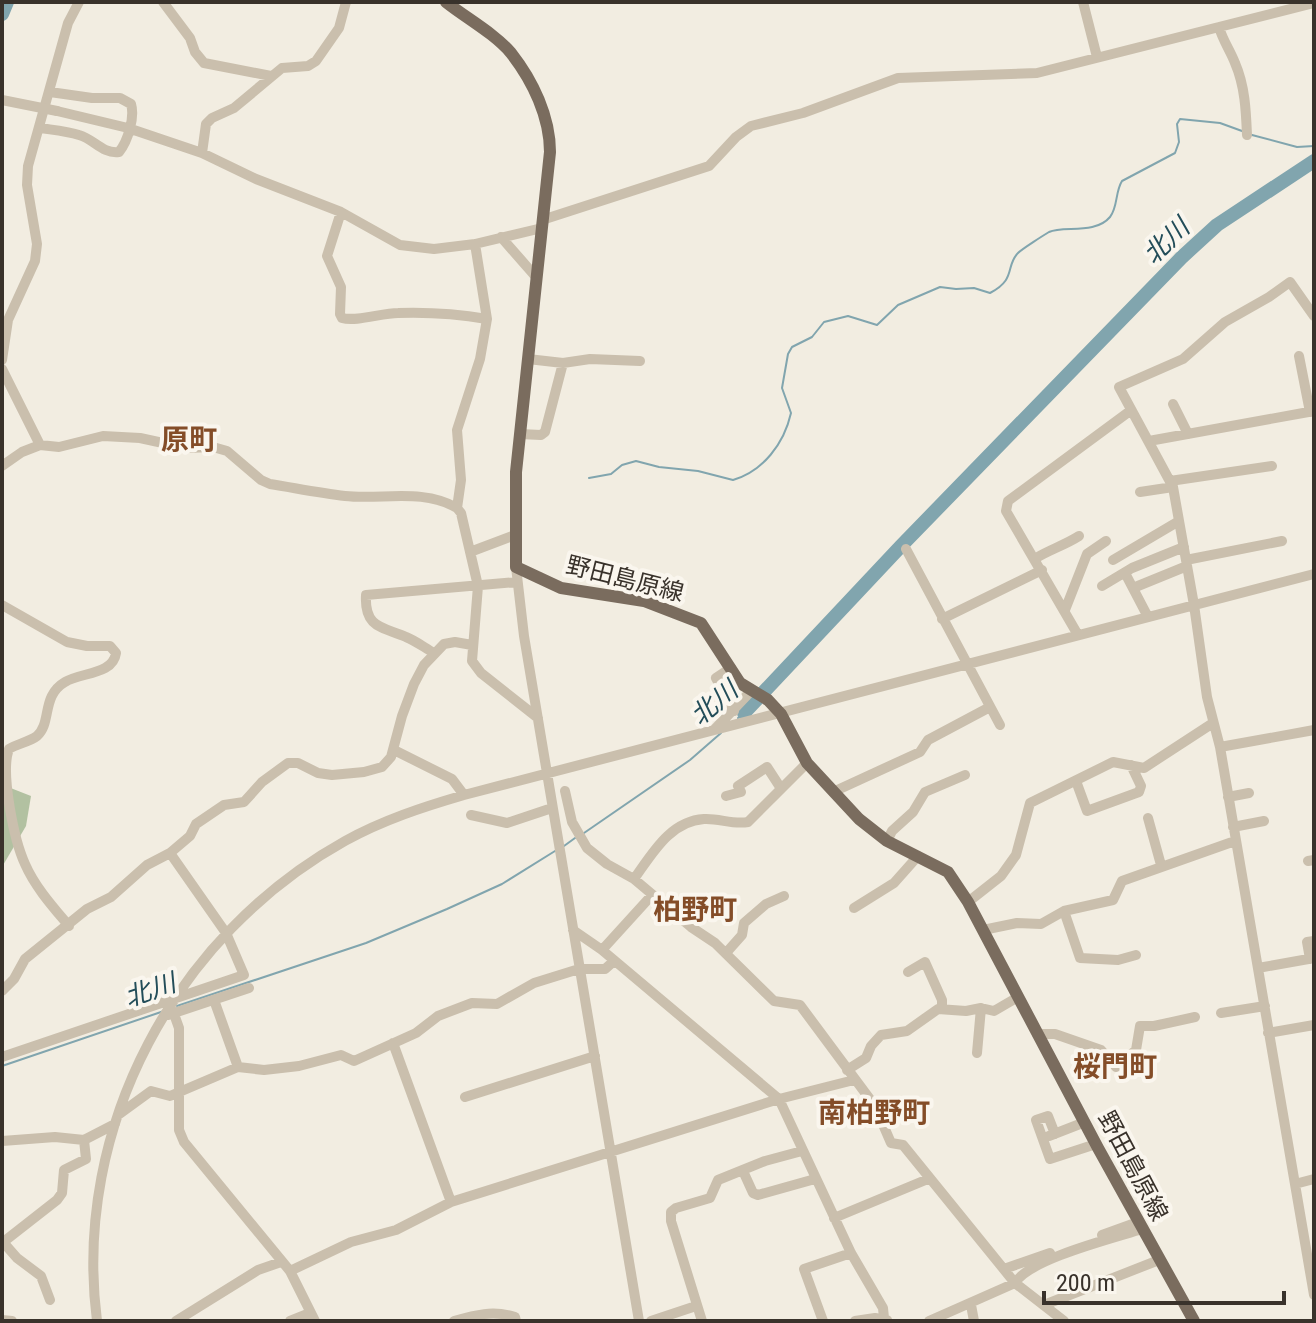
<svg xmlns="http://www.w3.org/2000/svg" width="1316" height="1323" font-family="'Roboto Condensed','Noto Sans JP',sans-serif">
	<rect width="100%" height="100%" fill="#f2ede1"/>
	<path fill="#b2c1a1" d="M8 787 31 796 26 826 2 867V789Z"/>
	<g fill="none" stroke-linecap="round" stroke-linejoin="round">
		<path stroke="#81a5ae" stroke-width="2" d="M1252 135 1297 147 1314 146
			M589 478 611 474 622 465 636 461 659 467 698 471 733 480C763 471 784 444 791 413L782 388 788 354 792 347 812 337 824 322 848 316 877 325 898 305 940 287 956 289 974 288 990 293C1017 279 1005 266 1018 253 1022 249 1044 235 1049 232 1063 225 1095 235 1110 217 1118 207 1115 192 1122 181L1175 153 1179 142 1177 124 1180 119 1220 123 1242 131
			M738 718 744 713
			M584 833 690 760 721 733
			M564 846 575 838
			M177 1006 366 943 447 909 502 884 555 851
			M2 1066 164 1011"/>
		<path stroke="#81a5ae" stroke-width="14" d="M2 14 7 2
			M744 713 901 546 1181 258 1217 225 1314 161"/>
		<path stroke="#cabfad" stroke-width="10" d="M163 2 190 38 195 52 204 63 271 76
			M1083 2 1097 57
			M1219 27C1223 41 1230 50 1235 63 1245 86 1246 111 1247 135
			M57 111 128 128 202 153 256 179 341 212 400 245 434 249 475 244 542 228
			M40 128C53 130 66 131 79 135 94 139 102 154 119 152 128 141 135 117 131 104L120 98H92L50 92
			M202 153 206 124 212 118 234 108 282 68 308 66 316 61 339 28 346 2
			M341 212 327 256 341 287 340 314 342 318C356 322 382 313 398 313 427 312 458 314 487 319
			M542 220 709 166 736 137 751 126 803 113 898 78 1037 73 1314 3
			M501 237 536 277
			M475 244 487 319 480 359 457 430 461 480 457 508 461 513 478 586 472 661 481 673 538 718
			M1314 316 1290 282 1269 297 1225 322 1183 359 1119 387 1173 487 1194 605 1207 697 1220 747 1314 1295
			M1299 356 1310 412
			M528 359 563 363 590 359 640 361
			M2 360 8 320 35 261 37 244 27 185 28 166 68 23 79 2
			M2 369 40 445
			M1173 404 1188 434
			M520 434 541 435 545 432 563 363
			M1149 441 1314 411
			M2 466 22 452 40 445 59 447 103 436 140 438 186 448 213 447 227 451 261 480 270 484C295 488 320 493 345 496 382 500 423 488 457 508
			M1170 481 1272 466
			M1140 492 1173 487
			M906 549 1000 725
			M470 552 515 535
			M1036 558C1051 549 1065 545 1079 536
			M1113 560 1179 521
			M1186 560 1282 541
			M516 567 524 636 639 1321
			M1125 573 1148 617
			M1102 586 1132 568 1184 547
			M1133 588 1187 566
			M2 605 67 642 87 646H110L116 653C113 675 81 672 65 682 41 696 52 723 37 736 29 742 17 744 9 749 0 772 14 840 25 864 35 887 53 907 69 926
			M1065 610 1087 554 1106 541
			M942 619 1042 570
			M1078 635 1006 511 1008 501 1130 411
			M434 653C425 648 416 641 406 637 384 627 364 629 366 595L517 582
			M731 668 716 678 734 711
			M714 730 751 691
			M1220 747 1314 730
			M394 750 452 779 464 795
			M1076 781 1087 811 1139 792 1141 786 1131 765
			M565 791 572 822 587 848 607 864 634 879 691 927 715 943 774 1001 800 1005 875 1106 891 1143 903 1145 1015 1283 1064 1321
			M833 792 920 752 928 740 990 707
			M726 796 741 792 738 786 767 767 780 787
			M1228 797 1249 793
			M471 815 507 823 552 808
			M1148 818 1161 865
			M1233 827 1264 821
			M887 841 892 831 913 812 925 792 965 775
			M1308 861 1314 860
			M634 879C652 854 670 821 704 819 719 818 733 825 748 822L807 763
			M968 902 1001 876 1016 855 1030 803 1113 762 1144 768 1213 723
			M854 908 894 883 918 856
			M1064 911 1080 958 1118 960 1136 955
			M573 930 602 950 779 1099 851 1253 883 1308 884 1318
			M983 930 1017 923 1041 924 1064 911 1113 900 1122 881 1235 841
			M602 950 652 895
			M726 953 742 935 744 923 766 904 784 896
			M1310 959 1307 942 1314 941
			M1258 968 1314 958
			M908 972 925 962 942 1000V1007
			M2 991 14 979 25 959 87 909 111 897 147 865 170 853 190 836 196 824 224 805 244 802 262 782 288 763H298L318 773 332 775 364 772 382 767 391 757 402 716 414 684 424 665 444 644 455 642 472 645
			M214 1000 238 1067
			M1221 1013 1265 1006
			M174 1014 179 1028V1130L184 1142 290 1271 315 1321
			M168 1015 249 988
			M1268 1033 1314 1025
			M1037 1034H1055L1101 1050 1116 1067 1136 1050 1140 1026H1154L1195 1017
			M393 1043 451 1202
			M977 1053 981 1008
			M2 1057 244 975 226 933 170 853
			M847 1070 866 1058 871 1046 881 1035 907 1031 938 1009 966 1011 981 1008 994 1011 1018 997
			M465 1097 595 1056
			M118 1115 151 1091 170 1096 238 1067 264 1070 299 1066 341 1055 354 1061 416 1033 438 1016 472 1003 497 1004 534 983 579 969H605L614 961
			M1055 1134 1048 1116 1036 1120 1050 1159 1096 1144
			M1049 1136 1085 1122
			M2 1141 55 1137 84 1140 115 1124
			M743 1171 753 1193 758 1195 815 1179
			M1295 1184 1314 1179
			M834 1218 928 1179
			M1102 1235 1138 1222
			M3 1242 17 1258 41 1276 50 1300
			M2 1243 57 1200 62 1193 64 1170 86 1159 84 1140
			M1004 1269 1050 1253
			M290 1271 351 1242 396 1230 451 1202 779 1099 854 1080
			M971 1305 974 1321
			M1044 1305 1159 1260
			M2 1320 12 1321
			M97 1321C72 1127 176 935 345 841 383 820 423 807 464 795L1314 574
			M176 1321 258 1270 281 1262
			M290 1321 310 1313
			M454 1321C475 1315 493 1310 515 1317L516 1321
			M651 1321 696 1306
			M702 1321 671 1221V1212L676 1208 710 1198 718 1180 765 1161 802 1151
			M823 1321 804 1269 851 1253
			M855 1321 875 1318 887 1320
			M929 1321 1015 1283C1029 1259 1114 1238 1142 1229"/>
		<path stroke="#7a6c5e" stroke-width="12" d="M446 2C466 18 494 33 511 53 533 81 550 117 550 152L516 472V567L561 588 644 601 701 623 740 683 768 700 781 714 807 763 859 819 887 841 948 872 968 902 1098 1148 1194 1321"/>
		<path stroke="#cabfad" stroke-width="10" d="M2 100 57 111"/>
	</g>
	<g text-anchor="middle" dominant-baseline="central" stroke-width="8" stroke-linejoin="round" paint-order="stroke">
		<g font-size="24" fill="#39322b" stroke="#faf6ee">
			<text transform="translate(625 579) rotate(14)">野田島原線</text>
			<text transform="translate(1133 1166) rotate(62)">野田島原線</text>
		</g>
		<g font-size="26" font-style="italic" fill="#234d59" stroke="#faf6ee">
			<text transform="translate(1166 241) rotate(-44)">北川</text>
			<text transform="translate(714 703) rotate(-40)">北川</text>
			<text transform="translate(150 990) rotate(-19)">北川</text>
		</g>
		<g font-size="28" font-weight="bold" fill="#844d28" stroke="#faf6ee">
			<text x="189" y="439">原町</text>
			<text x="695" y="909">柏野町</text>
			<text x="1115" y="1066">桜門町</text>
			<text x="874" y="1112">南柏野町</text>
		</g>
	</g>
	<rect width="1316" height="1323" fill="none" stroke="#39322b" stroke-width="8"/>
	<path d="M1044 1291v12h240v-12" fill="none" stroke="#39322b" stroke-width="4"/>
	<text x="1056" y="1291" font-size="24" fill="#39322b" stroke="#faf6ee" stroke-width="6" paint-order="stroke">200 m</text>
</svg>
